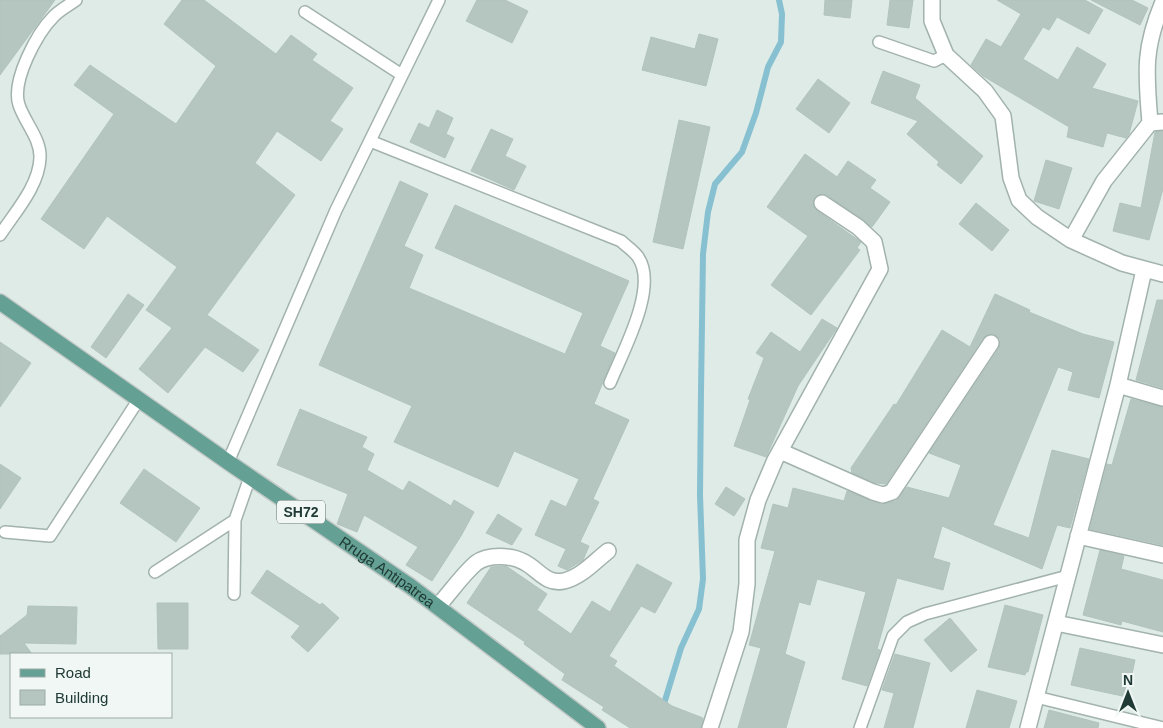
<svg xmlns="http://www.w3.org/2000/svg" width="1163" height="728" font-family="Arial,sans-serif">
	<rect width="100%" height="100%" fill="#dfebe6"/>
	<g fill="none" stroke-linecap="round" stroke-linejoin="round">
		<path stroke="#87c0d0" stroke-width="6" d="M663 707 681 648 699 609 703 579 700 495 701 391 703 254 708 212 715 184 742 152 756 113 768 67 781 42 782 14 779 0"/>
	</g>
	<path fill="#b5c5bf" stroke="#b2c4be" d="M0 0H55L0 75Z
		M182 0H204L276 54 291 35 317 54 312 60 353 88 330 121 343 129 321 161 277 131 255 163 295 195 207 315 259 350 243 372 205 347 168 393 139 369 172 328 146 310 177 267 107 216 84 249 41 219 114 114 74 85 90 65 176 124 216 66 164 24Z
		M477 0H505L528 11 512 43 466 21Z
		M825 0H852L850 18 824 15Z
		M890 0H913L909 28 887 25Z
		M997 0H1085L1103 10 1089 34 1057 17 1049 30 1043 27 1023 59 1058 80 1077 47 1106 64 1092 88 1138 101 1129 134 1126 138 1107 133 1103 147 1067 137 1069 127 983 76 971 65 986 39 1001 47 1021 14Z
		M1091 0H1132L1148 8 1140 25Z
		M699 34 718 39 706 86 642 70 651 37 695 49Z
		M883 71 920 85 915 98 983 156 961 184 937 165 939 162 907 134 918 121 871 103Z
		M818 79 850 103 829 133 796 109Z
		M437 110 453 118 446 134 454 138 445 158 410 142 419 123 429 128Z
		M679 120 710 127 683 249 653 242Z
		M491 129 513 139 505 156 526 166 514 190 471 171Z
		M1163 131V189L1149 240 1113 231 1120 203 1141 208 1155 132Z
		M805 154 837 177 848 161 876 180 870 188 890 202 872 227 827 195 822 194 815 197 813 203 816 210 861 242 857 248 860 250 811 315 771 285 808 236 767 207Z
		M1046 160 1072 168 1059 209 1034 201Z
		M400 181 428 194 404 246 423 255 409 288 565 354 583 313 435 248 455 205 629 281 600 346 615 353 594 404 629 420 593 499 599 502 580 542 589 546 583 560 567 570 558 566 566 549 535 535 551 500 566 507 579 479 514 451 498 487 454 468 394 442 412 406 319 365Z
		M976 203 1009 230 992 251 959 224Z
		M128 294 144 305 106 358 91 347Z
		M995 294 1030 310 1029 312 1083 334 1114 342 1099 398 1068 390 1073 372 1058 367 993 525 1029 538 1052 450 1089 459 1070 528 1057 525 1042 569 942 526 933 558 950 563 943 590 897 578 877 649 880 650 867 686 842 679 866 592 817 579 810 605 799 602 785 654 805 662 786 728H738L761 648 749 645 775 551 761 548 773 504 788 508 793 488 844 501 847 491 881 504 896 501 907 487 949 498 961 465 929 453 999 348 1000 339 992 334 983 338 886 484 876 483 852 473 851 468 894 404 896 405 942 330 970 347Z
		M1157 300H1163V388L1136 380Z
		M822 319 837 328 798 386 766 457 734 446 750 400 748 399 764 358 756 353 771 332 800 352Z
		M0 342 31 363 0 407Z
		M1131 399 1163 407V545L1090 529 1107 464 1112 465Z
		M300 409 367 437 362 447 374 454 367 470 403 491 409 481 451 506 454 500 474 512 461 536 432 581 406 565 418 547 364 515 357 532 337 524 348 494 277 465Z
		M0 464 21 478 0 509Z
		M144 469 200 508 176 542 120 503Z
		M726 487 745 499 734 516 715 504Z
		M498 514 522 529 512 545 486 533Z
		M1100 550 1124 556 1121 569 1163 580V632L1122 621 1121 625 1083 615Z
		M637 564 672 583 655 613 641 606 609 656 617 661 614 666 672 706 703 718 701 728H630L602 710 604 707 562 680 565 674 524 644 525 642 467 603 491 567 506 566 547 594 537 610 571 634 592 601 610 612Z
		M267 570 320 605 322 603 339 618 308 652 291 637 300 626 251 593Z
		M157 603H188V649H158Z
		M1005 605 1043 615 1028 672H1026L1025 675 988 667Z
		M28 606 77 607 76 644 24 643 32 654H0V636L27 615Z
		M950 618 977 650 951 672 924 640Z
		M1080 648 1135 660 1127 697 1071 685Z
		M895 654 930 663 913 728H884L894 693 882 690Z
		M977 690 1017 701 1009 728H966Z
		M1049 710 1099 723 1098 728H1044Z"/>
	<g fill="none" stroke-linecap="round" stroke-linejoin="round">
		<defs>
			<path id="service" d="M305 12 402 75
				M879 42 934 61 946 55
				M370 141 621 241C626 246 634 251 638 257 659 287 622 353 610 383
				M0 235C15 212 39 186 40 158 41 139 25 123 19 105 11 81 37 33 54 16 60 10 69 5 76 0
				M228 462 336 210 439 0
				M5 532 50 536 139 399
				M155 572 235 520
				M234 594 235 520 250 477
				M1036 697 1163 728
				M860 728 893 636 907 622 925 614 1068 576"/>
			<path id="minor" d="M932 0V21L946 55 985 91 1003 116 1011 178 1019 200 1037 217 1071 240 1122 263 1163 274
				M1150 123C1146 73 1143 49 1163 2
				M1071 240 1104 181 1150 123 1163 122
				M1118 385 1163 398
				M780 451 873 492 883 495 892 492 991 343
				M1078 536 1163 555
				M438 606C450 593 462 575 476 563 488 554 511 555 524 562 538 569 546 585 564 581 581 577 594 562 608 551
				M1056 623 1163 645
				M710 728 741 632 747 584V540L758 500 775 460 880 269 874 242 858 227 822 203
				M1028 728 1118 385 1144 270"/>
			<g id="primary">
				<path id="s1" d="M0 302 228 462 410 586 598 728"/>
			</g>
		</defs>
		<use href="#service" stroke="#a2b2ad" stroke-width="14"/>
		<use href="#minor" stroke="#a2b2ad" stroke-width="18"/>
		<use href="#primary" stroke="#c1c8c6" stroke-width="18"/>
		<use href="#service" stroke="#fff" stroke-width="11"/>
		<use href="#minor" stroke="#fff" stroke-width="15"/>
		<use href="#primary" stroke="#64a094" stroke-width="15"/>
	</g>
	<g text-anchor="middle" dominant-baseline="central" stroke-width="4" stroke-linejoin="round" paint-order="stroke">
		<rect fill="#f0f7f4" stroke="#5e736e" stroke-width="1" x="277" y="500.5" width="48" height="23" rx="4"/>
		<g font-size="14" font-weight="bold" fill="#203a35">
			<text x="301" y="512">SH72</text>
		</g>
		<g font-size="15" fill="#203a35" stroke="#f0f7f4">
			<text stroke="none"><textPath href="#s1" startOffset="472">Rruga Antipatrea</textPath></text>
		</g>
	</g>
	<rect x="10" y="653" width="162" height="65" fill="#f0f7f4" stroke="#9daba8"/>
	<rect x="20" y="669" width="25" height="8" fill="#64a094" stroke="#9daba8"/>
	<text x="55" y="678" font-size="15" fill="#203a35">Road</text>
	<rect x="20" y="690" width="25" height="15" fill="#b5c5bf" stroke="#9daba8"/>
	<text x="55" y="703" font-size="15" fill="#203a35">Building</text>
	<g transform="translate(1128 693)" stroke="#f0f7f4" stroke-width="4" paint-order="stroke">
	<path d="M0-4L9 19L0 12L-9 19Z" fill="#203a35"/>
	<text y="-8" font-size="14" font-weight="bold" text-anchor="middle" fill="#203a35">N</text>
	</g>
</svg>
